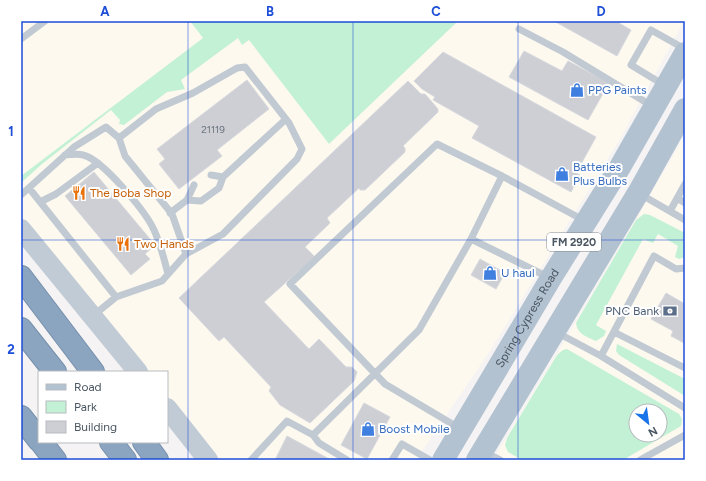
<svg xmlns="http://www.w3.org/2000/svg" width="706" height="481" font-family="Figtree,sans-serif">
	<rect width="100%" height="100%" fill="#f5f3f3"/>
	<path fill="#fdf9ef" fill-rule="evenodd" d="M21 21H190L216 53 238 38 249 40 329 143 458 21H684L620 139 488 354 416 460H220L167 396V372H147L21 221Z
		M685 135V460H493L592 295ZM636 411H660V435H636Z"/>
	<path fill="#c3f1d5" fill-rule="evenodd" d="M190 21H458L329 144 249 40 242 45 238 38 181 80 185 89 167 92 124 125 119 124 120 120 111 110 42 164 21 183V176L203 38Z
		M644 214 650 215 685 233V257L679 259 675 257 678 246 658 234 653 243 643 239 596 325 606 331 604 336 596 341C587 337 577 334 576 323L636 220Z
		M617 344 685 379V396L619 355 616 351Z
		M567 349 679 414 682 419 681 426 623 460H522L508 452 505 445 507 438 557 355 563 350ZM636 411H660V435H636Z"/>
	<path fill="#cdcfd5" stroke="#d7d9de" d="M554 21H620L619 23 631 30 617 56Z
		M524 51 562 71 568 61 609 83 588 120 509 77Z
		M443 52 596 137 576 173 580 175 571 192 472 138 479 126 433 100 435 97 422 89 414 81Z
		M247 80 269 109 217 150 222 156 179 189 159 164 165 159 157 149Z
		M408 81 421 94H425L438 109V112L403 146 405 148V152L365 190H360L359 188 327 218 330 223 305 247 314 256 312 259 264 302 309 349 319 339 346 367H352L357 372 354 381 310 423 280 405 269 391 271 387 224 337 219 341 179 298Z
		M94 172 155 245 145 254 150 259 131 275 65 196Z
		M480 259 505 273 496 289 471 275Z
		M666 293 685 304 684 343 671 336 673 331 651 319Z
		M364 403 390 417 367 459 341 445Z
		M287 436 331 460H275Z"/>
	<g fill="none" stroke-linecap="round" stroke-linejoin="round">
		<defs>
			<path id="motorway" d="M21 277 93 372
				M21 329 55 372
				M21 417 39 440
				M41 442 55 460
				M111 442 125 460
				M144 442 157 460"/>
		</defs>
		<use href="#motorway" stroke="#7690ad" stroke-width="24"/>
		<path stroke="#c1cad2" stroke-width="7" d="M519 29 563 52 652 106
			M21 39 45 21
			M664 85 631 65 651 30 685 49
			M119 138 156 109 193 93 237 68 245 67 289 123 302 149 297 159 223 234 186 254
			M65 155C70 155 78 153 83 155 102 159 146 212 154 230 161 245 164 259 168 274
			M211 175 223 177
			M29 188 116 297
			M640 194 685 220
			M21 195 74 147 106 127 119 138 125 156 172 214 186 254 162 281 116 297 94 315
			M677 198 685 203
			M187 200 194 185
			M40 202 56 194 98 163
			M670 211 685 184
			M170 213 187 200 201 201 219 188 223 177 286 119
			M471 239 548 277
			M556 332 601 356 685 408
			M614 332 685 368
			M601 356 654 256 676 269 685 268
			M459 428 385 384 290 284 437 144 502 176
			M313 435 319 443 347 460
			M484 452 500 460
			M251 460 287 421 313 435 419 330 471 239 502 176 585 221
			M392 460 402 444 430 460
			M640 460 685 435"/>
		<path stroke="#c1cbd6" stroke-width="20" d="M21 229 138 372
			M167 408 208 460"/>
		<g stroke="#b3c2d1" stroke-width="22">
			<path id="s1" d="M443 460 551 278 620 167 685 53"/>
			<path d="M477 460 638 193 685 109"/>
		</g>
		<use href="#motorway" stroke="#8ba5c1" stroke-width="22"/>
	</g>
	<path fill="none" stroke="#1d4ed8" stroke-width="1" stroke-opacity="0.55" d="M188 21V460M353 21V460M518 21V460M21 240H685"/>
	<defs>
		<symbol id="shop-bare" viewBox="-9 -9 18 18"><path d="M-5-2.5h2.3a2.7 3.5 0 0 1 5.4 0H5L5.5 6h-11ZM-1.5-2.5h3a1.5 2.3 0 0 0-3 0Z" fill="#3f7fe0" stroke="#fff" stroke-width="2.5" paint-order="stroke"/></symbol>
		<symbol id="restaurant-bare" viewBox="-9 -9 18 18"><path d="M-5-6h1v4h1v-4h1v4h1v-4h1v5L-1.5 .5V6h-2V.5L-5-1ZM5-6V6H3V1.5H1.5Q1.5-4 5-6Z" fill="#e8710a" stroke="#fff" stroke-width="2.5" paint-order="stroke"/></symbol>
		<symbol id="bank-bare" viewBox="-9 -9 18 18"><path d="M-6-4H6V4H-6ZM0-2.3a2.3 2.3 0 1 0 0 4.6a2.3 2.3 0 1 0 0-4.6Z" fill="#5c6f8a" stroke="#fff" stroke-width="2.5" paint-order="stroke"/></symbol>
	</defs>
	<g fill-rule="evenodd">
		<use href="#shop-bare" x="567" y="80" width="20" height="20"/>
		<use href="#shop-bare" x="552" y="164" width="20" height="20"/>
		<use href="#restaurant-bare" x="69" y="183" width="20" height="20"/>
		<use href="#restaurant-bare" x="113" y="234" width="20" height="20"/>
		<use href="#shop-bare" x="480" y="263" width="20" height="20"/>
		<use href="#bank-bare" x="660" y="301" width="20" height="20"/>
		<use href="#shop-bare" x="358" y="419" width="20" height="20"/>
	</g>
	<g text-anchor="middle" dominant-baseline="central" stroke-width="4" stroke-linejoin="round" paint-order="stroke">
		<g font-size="10" fill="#6b747e">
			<text x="213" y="129">21119</text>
		</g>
		<rect fill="#fff" stroke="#808990" stroke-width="1" x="547" y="233" width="54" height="18" rx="3"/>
		<g font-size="11" font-weight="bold" fill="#4a5661">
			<text x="574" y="242">FM 2920</text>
		</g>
		<g font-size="12" fill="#366cbe" stroke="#fff" text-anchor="start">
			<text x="588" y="90">PPG Paints</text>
			<text x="573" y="167">Batteries<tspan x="573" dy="14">Plus Bulbs</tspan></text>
			<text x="501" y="273">U haul</text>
			<text x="379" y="429">Boost Mobile</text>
		</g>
		<g font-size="12" fill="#c56008" stroke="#fff" text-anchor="start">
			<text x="90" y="193">The Boba Shop</text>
			<text x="134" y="244">Two Hands</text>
		</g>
		<g font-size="12" fill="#4e5e75" stroke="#fff" text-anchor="end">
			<text x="659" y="311">PNC Bank</text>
		</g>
		<g font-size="12" fill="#4a5661" stroke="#fff">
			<text stroke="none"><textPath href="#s1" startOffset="165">Spring Cypress Road</textPath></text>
		</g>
	</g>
	<rect width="706" height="481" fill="none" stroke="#ffffff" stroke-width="44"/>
	<rect x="38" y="371" width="130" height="72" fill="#ffffff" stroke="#b7bbc0"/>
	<rect x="46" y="384" width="20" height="6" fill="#b3c2d1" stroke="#b7bbc0"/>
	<text x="74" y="391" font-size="12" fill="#4a5661">Road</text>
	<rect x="46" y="401" width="20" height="12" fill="#c3f1d5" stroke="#b7bbc0"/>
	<text x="74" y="411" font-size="12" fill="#4a5661">Park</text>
	<rect x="46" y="421" width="20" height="12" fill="#cdcfd5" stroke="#b7bbc0"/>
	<text x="74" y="431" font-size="12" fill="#4a5661">Building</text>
	<g transform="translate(648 423) rotate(151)"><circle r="19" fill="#ffffff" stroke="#b7bbc0"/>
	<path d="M0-3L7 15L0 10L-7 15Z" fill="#1a73e8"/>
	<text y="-6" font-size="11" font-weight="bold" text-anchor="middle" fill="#4a5661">N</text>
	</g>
	<rect x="22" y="22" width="662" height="437" fill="none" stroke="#1d4ed8" stroke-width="1.5"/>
	<g font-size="13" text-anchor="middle" font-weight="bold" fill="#1d4ed8">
		<text x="105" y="16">A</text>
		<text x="270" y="16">B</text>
		<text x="436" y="16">C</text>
		<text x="601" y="16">D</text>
		<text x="11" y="136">1</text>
		<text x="11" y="354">2</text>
	</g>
</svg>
